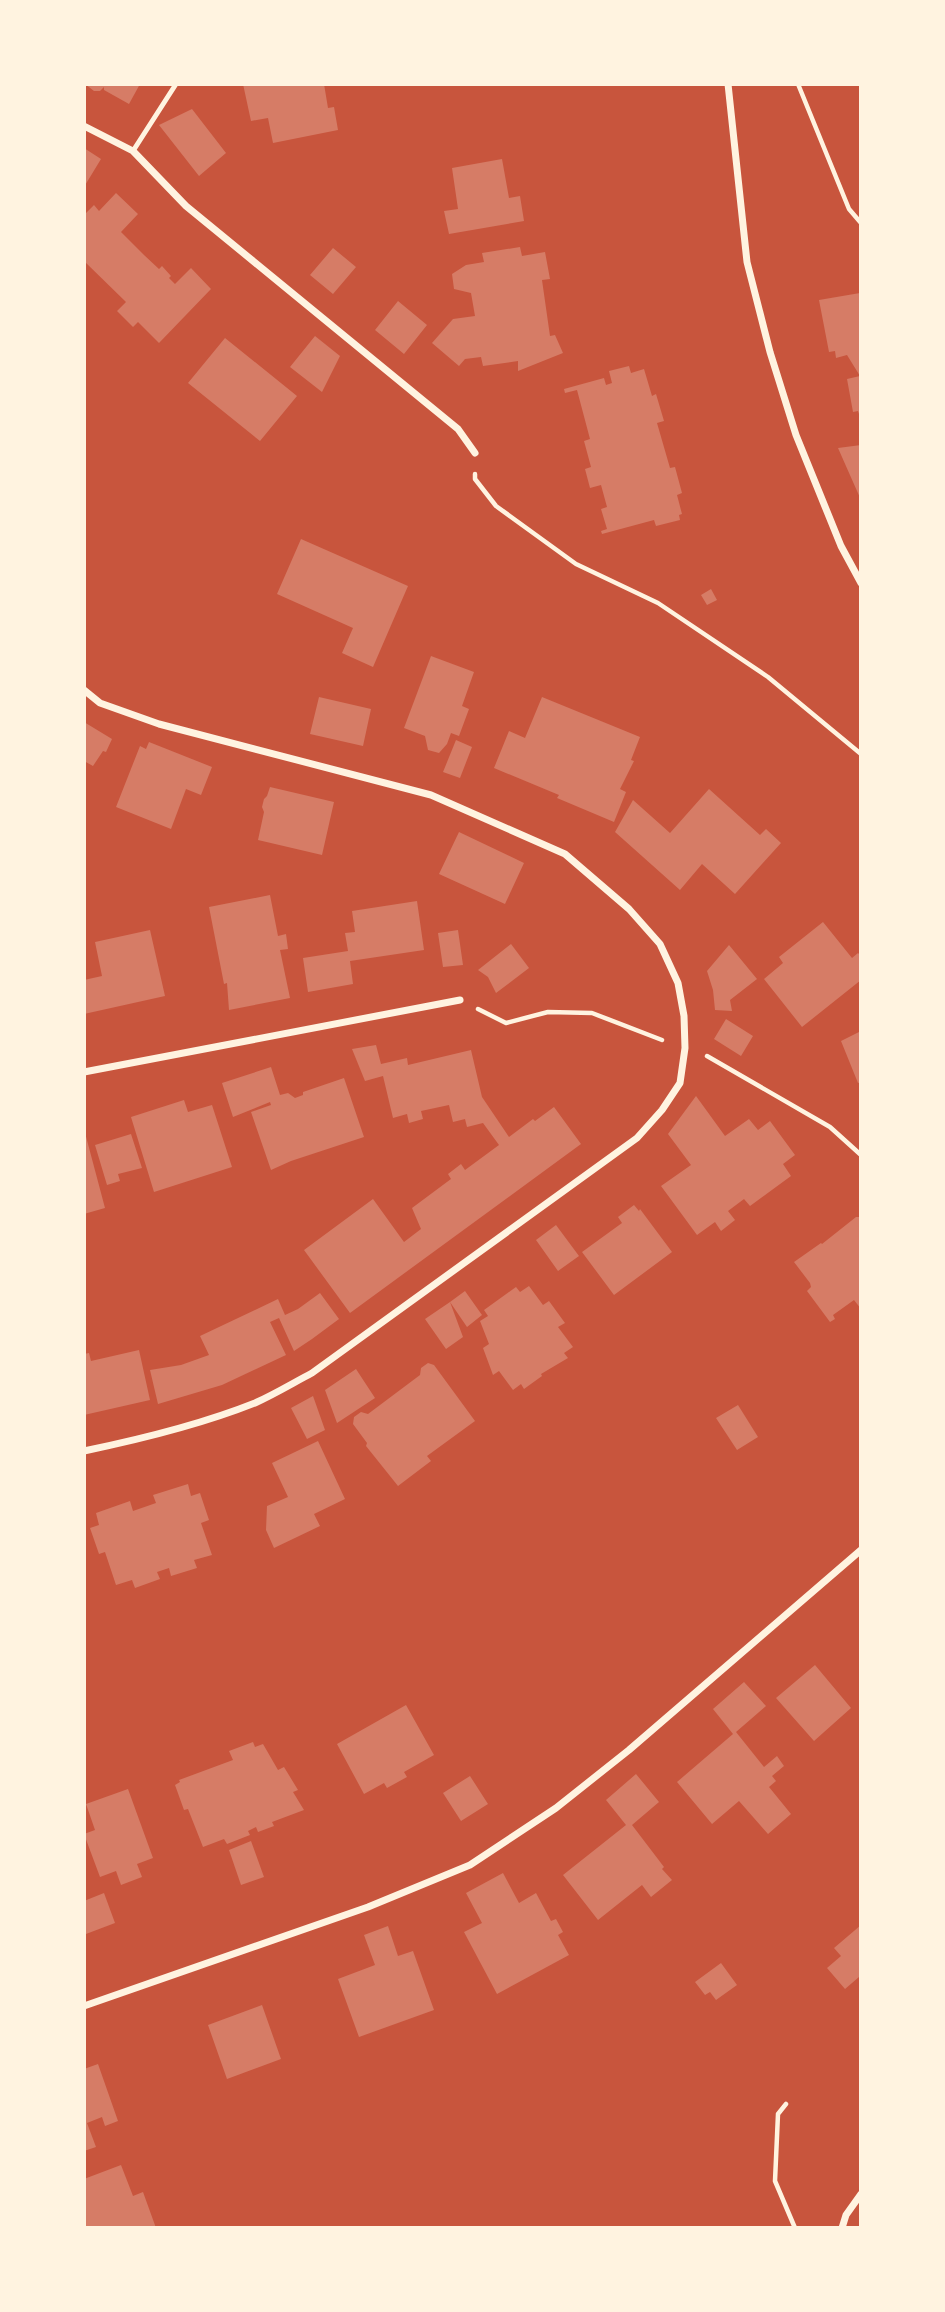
<svg xmlns="http://www.w3.org/2000/svg" width="945" height="2312" font-family="'Public Sans',sans-serif">
	<rect width="100%" height="100%" fill="#c8553d"/>
	<path fill="#d67c66" d="M85 84H140L129 104 104 90V87L100 91H94Z
		M243 84H324L328 108 334 107 338 130 273 143 268 118 251 121Z
		M192 109 226 153 199 176 159 125Z
		M84 148 101 159 84 187Z
		M502 159 509 198 520 196 524 221 449 234 444 211 458 209 452 168Z
		M116 193 138 214 121 232 144 255 159 269 162 266 171 276 169 278 175 284 191 268 211 289 159 343 138 322 133 327 117 311 126 302 84 261V215L94 205 99 211Z
		M520 247 522 256 545 252 550 279 542 280 550 336 555 335 563 353 518 371V361L483 366 481 357 465 359 459 366 432 343 453 319 475 316 471 293 454 289 452 274 466 265 484 262 482 253Z
		M333 248 356 267 333 294 310 275Z
		M860 293 861 417H860L858 411 853 412 847 379 860 376 847 355 836 358 835 351 829 352 819 300Z
		M398 301 427 325 404 354 375 330Z
		M315 336 340 356 322 392 290 367Z
		M225 338 297 396 260 441 188 383Z
		M629 366 631 373 644 369 652 396 656 394 664 421 657 423 670 468 675 467 682 493 677 495 682 514 679 515 680 520 656 526 654 520 602 534 601 531 607 529 601 509 607 507 601 485 590 488 585 469 591 467 584 441 590 439 577 390 565 393 564 389 604 378 606 385 612 383 609 371Z
		M861 445V500L838 448Z
		M301 539 408 586 373 667 342 653 353 628 277 594Z
		M711 589 717 600 707 605 701 595Z
		M431 656 474 672 462 706 469 709 459 736 451 733 447 744 439 753 428 750 425 736 404 728Z
		M319 697 371 709 363 746 310 734Z
		M542 697 640 737 631 760 634 761 620 789 626 792 614 822 557 798 559 795 494 768 509 731 525 738Z
		M84 722 112 739 106 752 103 751 93 766 84 761Z
		M456 740 472 747 460 778 443 772Z
		M149 742 212 767 201 795 186 789 171 829 116 807 140 746 146 749Z
		M270 787 334 802 322 855 258 840 264 812 262 807 264 799 267 796Z
		M709 789 760 835 766 829 781 843 735 894 702 864 680 890 615 832 633 800 670 833Z
		M459 832 524 863 505 904 439 874Z
		M270 895 278 936 286 934 288 949 280 950 290 998 229 1010 227 983 224 984 209 907Z
		M417 901 424 950 350 961 353 984 308 992 303 958 348 951 345 933 355 932 352 911Z
		M823 922 852 958 858 953 861 956V980L802 1027 764 979 783 963 779 957Z
		M150 930 165 996 84 1014V980L102 976 95 942Z
		M458 930 463 965 443 967 438 933Z
		M511 944 529 968 496 993 488 977 478 970Z
		M729 945 757 979 730 1000 732 1011 715 1010 713 990 707 971Z
		M726 1019 753 1036 741 1056 714 1039Z
		M861 1031V1082L858 1083 841 1041Z
		M376 1045 381 1064 407 1058 408 1065 471 1050 482 1097 509 1137 533 1119 535 1121 554 1107 581 1144 350 1313 304 1250 373 1199 404 1242 421 1229 412 1208 451 1179 448 1174 461 1164 465 1170 499 1145 483 1123 467 1127 465 1119 453 1122 449 1105 421 1111 423 1119 409 1123 407 1114 393 1118 383 1076 365 1081 352 1049Z
		M271 1067 280 1095 288 1093 295 1098 303 1095V1092L344 1078 364 1137 291 1161 271 1170 251 1112 271 1105 270 1102 233 1117 222 1083Z
		M696 1096 725 1136 749 1119 758 1130 770 1121 795 1155 783 1164 791 1176 750 1206 744 1199 728 1211 735 1220 721 1231 715 1222 697 1235 661 1186 691 1165 668 1134Z
		M184 1100 188 1112 212 1105 232 1167 154 1192 131 1117Z
		M84 1129 105 1208 84 1214Z
		M131 1134 142 1168 118 1174 120 1181 107 1185 95 1145Z
		M634 1205 639 1211 640 1209 672 1252 614 1295 582 1252 622 1223 618 1217Z
		M856 1217H861V1309L854 1300 833 1315 835 1319 830 1322 807 1291 811 1287 810 1283 794 1262 821 1243 822 1244Z
		M556 1225 579 1256 558 1271 536 1240Z
		M529 1286 543 1305 549 1301 565 1323 558 1327 573 1347 564 1353 568 1358 541 1374 542 1376 524 1389 521 1384 513 1390 499 1371 493 1375 483 1348 489 1344 480 1321 488 1316 484 1310 516 1287 520 1292Z
		M465 1291 482 1315 467 1327 450 1302Z
		M320 1293 339 1319 312 1339 294 1351 279 1318 270 1322 286 1355 222 1385 158 1404 150 1370 181 1365 209 1355 200 1336 278 1299 285 1315 298 1309Z
		M450 1302 463 1337 446 1349 425 1319Z
		M139 1350 150 1400 84 1415V1354L89 1353 91 1361Z
		M428 1363 434 1365 475 1421 427 1456 431 1461 398 1486 366 1446 367 1443 353 1424 354 1417 361 1412 368 1414 420 1375 421 1368Z
		M356 1369 375 1398 337 1423 325 1390Z
		M313 1396 325 1430 307 1439 291 1408Z
		M738 1405 758 1437 737 1450 716 1418Z
		M318 1441 345 1499 314 1514 320 1526 274 1548 266 1530 267 1506 288 1497 272 1463Z
		M188 1484 191 1496 200 1493 209 1520 201 1523 212 1555 194 1560 197 1568 171 1576 169 1568 157 1572 160 1579 135 1588 132 1580 116 1585 105 1552 99 1554 90 1528 99 1525 96 1513 130 1501 133 1511 156 1503 153 1495Z
		M815 1665 851 1708 814 1741 776 1698Z
		M744 1682 766 1706 736 1732 764 1767 777 1756 784 1766 772 1776 776 1781 769 1787 791 1814 768 1834 739 1801 712 1824 677 1782 733 1734 713 1709Z
		M406 1705 434 1755 404 1772 407 1777 387 1788 384 1783 364 1794 337 1744Z
		M253 1742 255 1747 263 1744 278 1770 284 1767 298 1790 293 1792 304 1810 272 1822 274 1826 258 1832 256 1827 248 1831 250 1835 227 1844 224 1839 203 1847 188 1809 184 1810 175 1785 180 1782 179 1780 233 1760 229 1751Z
		M636 1774 659 1802 632 1825 664 1867 662 1869 672 1880 651 1897 642 1885 598 1920 563 1875 626 1825 606 1800Z
		M470 1776 488 1804 461 1821 443 1793Z
		M128 1789 153 1858 137 1864 142 1877 121 1885 116 1871 100 1877 84 1834 95 1830 86 1804Z
		M251 1841 264 1877 241 1885 229 1850Z
		M503 1873 519 1903 536 1893 551 1921 556 1919 563 1932 558 1935 569 1955 497 1994 464 1932 482 1923 466 1893Z
		M104 1893 115 1923 86 1934 84 1929V1901Z
		M861 1925V1979L859 1977 845 1989 827 1968 841 1956 834 1948Z
		M388 1926 398 1956 413 1951 434 2010 359 2037 338 1979 375 1965 364 1935Z
		M721 1963 737 1985 716 2000 710 1992 705 1995 695 1982Z
		M262 2005 281 2059 227 2079 208 2025Z
		M98 2064 118 2121 105 2126 102 2117 87 2123 96 2147 84 2151V2069Z
		M121 2165 133 2196 143 2192 156 2228H84V2179Z"/>
	<g fill="none" stroke-linecap="round" stroke-linejoin="round">
		<path stroke="#fff3e0" stroke-width="4.5" d="M798 84 849 209 861 223
			M475 474V479L496 506 576 564 658 603 768 677 861 754
			M478 1009 506 1023 548 1012 592 1013 662 1040
			M707 1056 830 1127 861 1155
			M786 2104 778 2114 775 2181 795 2228"/>
		<path stroke="#fff3e0" stroke-width="5" d="M133 151 176 84"/>
		<path stroke="#fff3e0" stroke-width="7" d="M728 84 747 262 770 352 796 435 841 546 861 583
			M84 126 133 151 186 206 458 429 475 453
			M84 690 100 703 159 724 431 795 565 854 629 909 660 944 678 983 684 1016 685 1048 680 1083 662 1110 637 1138 312 1373C293 1383 275 1394 255 1403 200 1425 142 1439 84 1451
			M84 1072 460 1000
			M84 2006 368 1907 470 1865 556 1808 629 1750 861 1550
			M842 2228 846 2215 861 2194"/>
	</g>
	<rect width="945" height="2312" fill="none" stroke="#fff3e0" stroke-width="172"/>
</svg>
